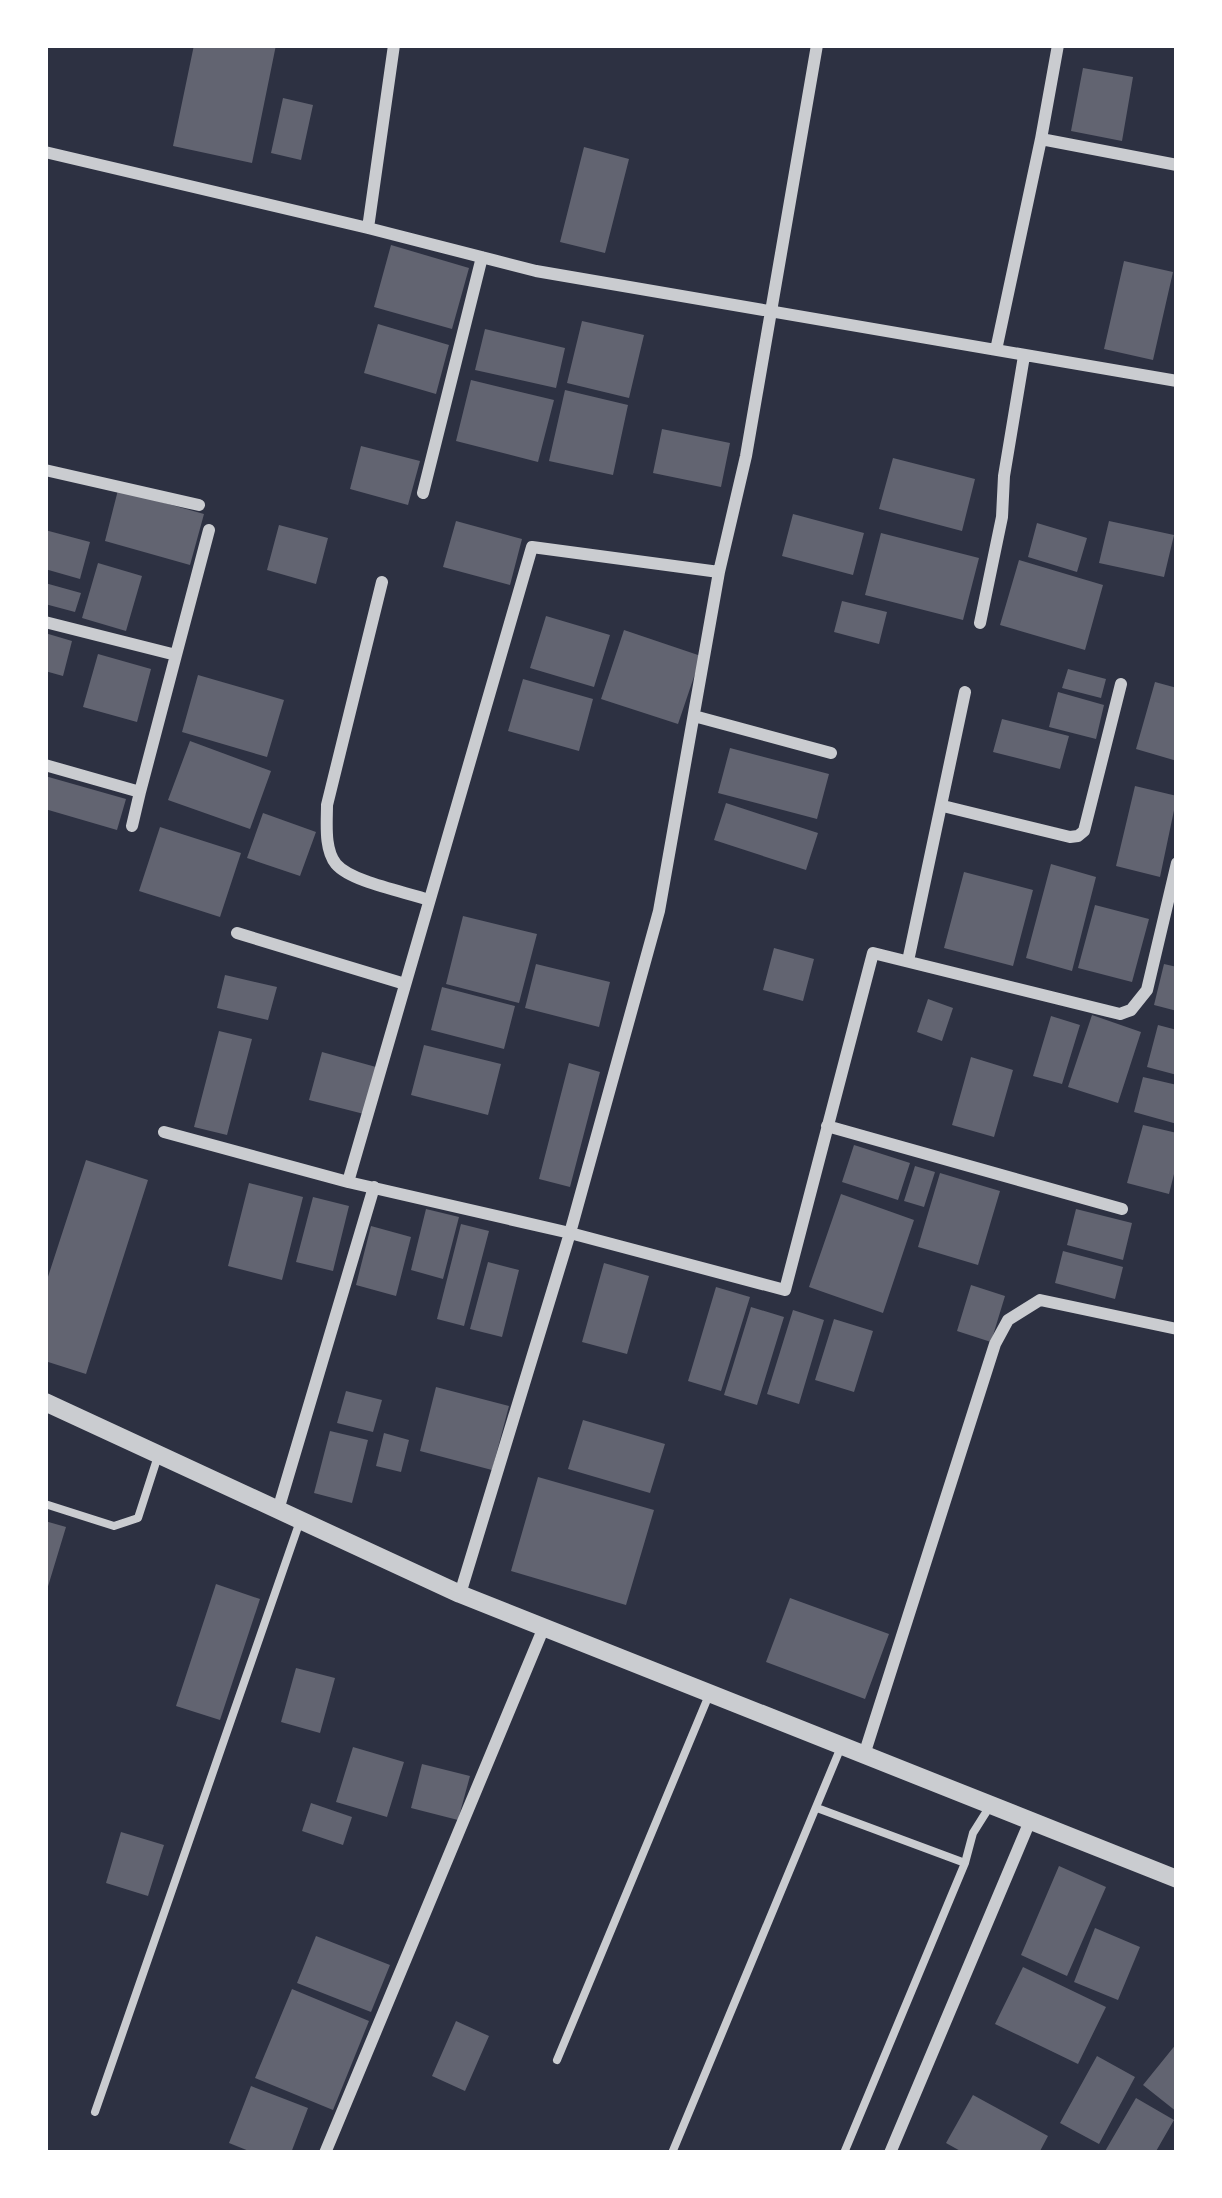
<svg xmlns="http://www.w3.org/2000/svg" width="1222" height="2198" font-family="Rubik,sans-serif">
	<rect width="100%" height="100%" fill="#2d3142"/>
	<path fill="#626471" d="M194 45H276L252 163 173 146Z
		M1083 68 1133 77 1122 141 1071 131Z
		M283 98 313 105 301 160 271 153Z
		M584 147 629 159 605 253 560 242Z
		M391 245 469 268 452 329 374 307Z
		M1124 261 1173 272 1153 360 1104 349Z
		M582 321 644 335 629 398 567 383Z
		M378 324 449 345 436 394 364 373Z
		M485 329 565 348 556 388 475 370Z
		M471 380 554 400 538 462 456 441Z
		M565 390 628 405 613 475 549 461Z
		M662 429 730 443 721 487 653 473Z
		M361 446 420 461 408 505 350 489Z
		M893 458 975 479 962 531 879 509Z
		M118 490 204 514 190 565 105 541Z
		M793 514 864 533 853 575 782 556Z
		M456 521 522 539 510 585 443 567Z
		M1109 521 1174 535 1164 577 1099 563Z
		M1037 523 1087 538 1077 572 1028 557Z
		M279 525 328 538 316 584 267 570Z
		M45 530 90 542 80 579 45 569Z
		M881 533 979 558 963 620 865 595Z
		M1019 560 1103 585 1085 650 1000 625Z
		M98 563 142 576 126 631 82 618Z
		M45 583 81 593 75 612 45 604Z
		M842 601 887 612 879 644 834 632Z
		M546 616 610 635 594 687 530 668Z
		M624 630 701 656 678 724 601 699Z
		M45 633 72 641 63 676 45 671Z
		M98 654 151 669 137 722 83 707Z
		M1068 669 1106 679 1101 698 1062 688Z
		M198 675 284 700 267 757 182 732Z
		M523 679 593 699 579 751 508 731Z
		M1155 682 1177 688V761L1136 749Z
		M1058 692 1104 705 1096 739 1049 727Z
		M1002 719 1069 736 1060 769 993 752Z
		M190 741 271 771 250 829 168 800Z
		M730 748 829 774 817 819 718 793Z
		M45 776 126 799 117 830 45 809Z
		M1135 786 1177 796 1160 877 1116 866Z
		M726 803 818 833 806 870 714 840Z
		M263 813 316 832 300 876 247 858Z
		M160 827 241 853 220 917 139 891Z
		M1051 864 1096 877 1072 971 1026 958Z
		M964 872 1033 890 1013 966 944 948Z
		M1095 905 1149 919 1132 982 1078 968Z
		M463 916 537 934 519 1003 446 984Z
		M774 948 814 959 803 1001 763 990Z
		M536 964 610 982 599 1027 525 1008Z
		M1164 964 1177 967V1011L1154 1005Z
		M225 975 277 987 268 1020 217 1008Z
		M442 987 515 1006 504 1049 431 1030Z
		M928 999 953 1008 942 1041 917 1032Z
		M1092 1015 1141 1032 1118 1103 1068 1087Z
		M1051 1016 1080 1025 1062 1084 1033 1076Z
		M1158 1025 1177 1030V1075L1147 1067Z
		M219 1031 252 1039 227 1135 194 1127Z
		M424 1045 501 1064 488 1115 411 1095Z
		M322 1052 376 1067 364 1114 309 1100Z
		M971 1057 1013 1070 994 1137 952 1125Z
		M569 1063 600 1072 570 1187 539 1179Z
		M1143 1077 1177 1085V1124L1134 1112Z
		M1143 1125 1177 1133V1162L1169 1194 1127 1183Z
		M854 1145 910 1163 898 1200 842 1182Z
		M86 1160 148 1180 86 1374 45 1361V1286Z
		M915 1166 935 1172 924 1207 904 1201Z
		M940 1173 1000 1191 978 1265 918 1247Z
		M249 1183 303 1197 282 1280 228 1266Z
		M841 1194 914 1220 883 1313 809 1287Z
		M313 1197 349 1206 333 1271 296 1262Z
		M426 1209 459 1217 443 1279 411 1270Z
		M1076 1209 1132 1223 1123 1260 1067 1245Z
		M461 1224 489 1231 464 1326 437 1319Z
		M371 1226 411 1237 396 1296 356 1285Z
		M1063 1251 1123 1267 1115 1299 1055 1283Z
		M488 1262 519 1270 502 1337 470 1329Z
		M604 1263 649 1276 627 1354 582 1342Z
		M971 1285 1005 1296 991 1342 957 1331Z
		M716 1287 750 1297 721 1391 688 1381Z
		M751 1307 784 1317 757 1405 724 1395Z
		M793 1310 824 1320 799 1404 767 1394Z
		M834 1319 873 1331 854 1392 815 1380Z
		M436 1387 509 1406 492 1470 420 1451Z
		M346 1391 382 1400 373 1432 337 1423Z
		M583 1420 665 1444 650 1493 568 1469Z
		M330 1431 368 1440 352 1503 314 1493Z
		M384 1433 409 1440 401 1472 376 1466Z
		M538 1477 654 1510 626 1605 511 1571Z
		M45 1521 66 1527 46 1593H45Z
		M216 1584 260 1599 220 1720 176 1706Z
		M790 1598 889 1634 865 1699 766 1662Z
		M296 1668 335 1678 320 1733 281 1722Z
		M353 1747 404 1762 387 1817 336 1802Z
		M422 1764 470 1776 458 1820 411 1808Z
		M311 1803 352 1817 343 1845 302 1831Z
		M121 1832 164 1845 148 1896 106 1883Z
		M1059 1866 1106 1887 1067 1976 1021 1955Z
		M1095 1928 1140 1947 1118 2000 1074 1982Z
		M316 1936 390 1965 371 2012 297 1983Z
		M1023 1967 1106 2007 1078 2064 995 2024Z
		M292 1989 369 2021 333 2110 255 2078Z
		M456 2021 489 2036 465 2091 432 2076Z
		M1177 2043V2112L1143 2085Z
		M1097 2056 1135 2077 1099 2144 1060 2123Z
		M251 2086 308 2108 291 2153H254L229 2143Z
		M973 2095 1048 2136 1039 2153H964L946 2143Z
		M1136 2098 1174 2120 1155 2153H1104Z"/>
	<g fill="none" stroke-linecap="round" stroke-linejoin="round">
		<path stroke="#caccd0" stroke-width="8" d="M45 1504 114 1526 138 1518 158 1456
			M817 1808 965 1863
			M557 2060 709 1695
			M95 2112 299 1524
			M672 2153 841 1747
			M844 2153 965 1863 973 1833 990 1806"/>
		<path stroke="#caccd0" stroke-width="12" d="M1041 139 1177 165
			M45 152 368 228 536 271 1177 381
			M368 228 394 45
			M996 350 1041 139 1058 45
			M45 470 199 505
			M423 493 482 257
			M719 572 532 547 348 1182 570 1233 785 1290 873 953 1120 1014 1131 1010 1147 990 1177 863
			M382 582 327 805C327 823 324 849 336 864 351 882 406 892 429 900
			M45 622 176 655 140 792
			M980 623 1002 517 1004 476 1024 356
			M176 655 209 530
			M694 716 831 753
			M45 765 140 792 132 826
			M943 806 1070 837 1078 836 1084 831 1121 684
			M237 933 405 984
			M908 961 965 692
			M827 1126 1122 1209
			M164 1132 348 1182
			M278 1510 374 1187
			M460 1594 570 1233 659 911 719 572 746 456 817 45
			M864 1755 995 1344 1008 1320 1040 1300 1177 1329
			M325 2153 544 1627
			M890 2153 1030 1821"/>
		<path stroke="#caccd0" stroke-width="18" d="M45 1402 460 1594 1177 1879"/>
	</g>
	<rect width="1222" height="2198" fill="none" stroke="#ffffff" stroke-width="96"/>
</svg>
